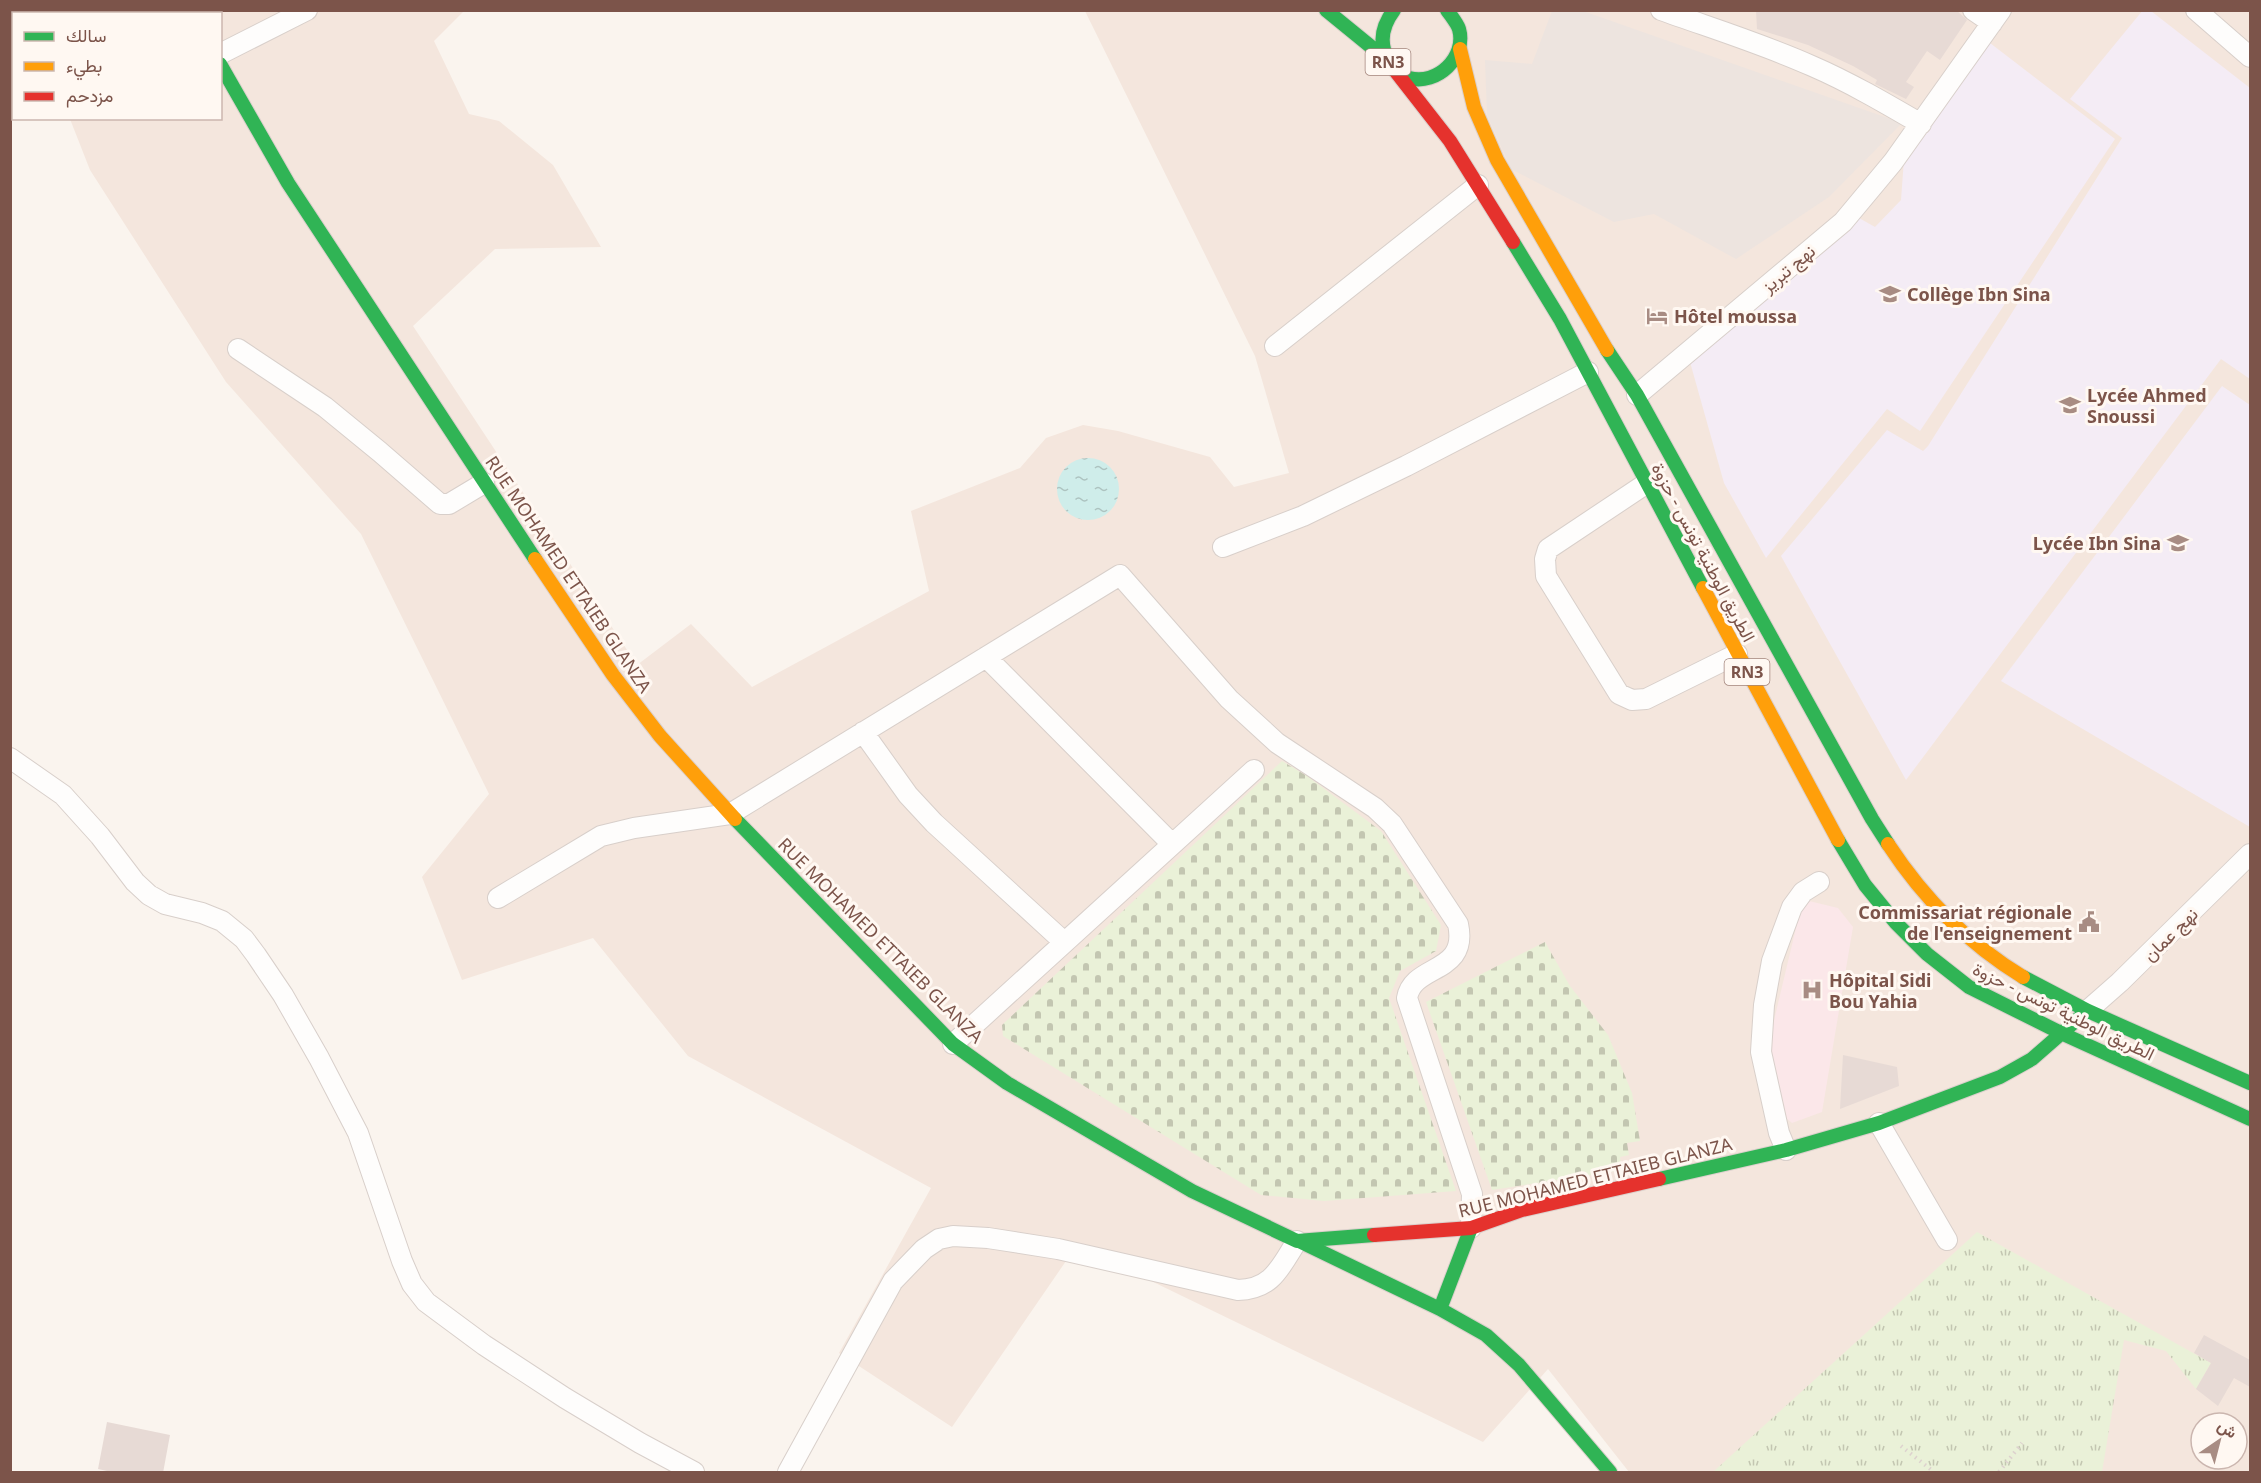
<svg xmlns="http://www.w3.org/2000/svg" width="2261" height="1483" font-family="'Noto Sans',Vazirmatn,sans-serif">
	<defs>
		<pattern id="cemetery-stones" width="16" height="16" patternUnits="userSpaceOnUse" patternTransform="scale(1.5)"><rect width="16" height="16" fill="#eaf1d8"/><path d="M2 7V4a2 2 0 0 1 4 0v3zM10 15v-3a2 2 0 0 1 4 0v3z" fill="#c3c6b1"/></pattern>
		<pattern id="park-tufts" width="24" height="20" patternUnits="userSpaceOnUse" patternTransform="scale(1.5)"><rect width="24" height="20" fill="#eaf1d8"/><path d="M3 7l-1-3M5 7V3M7 7l1-3M15 17l-1-3M17 17v-4M19 17l1-3" fill="none" stroke="#c3c6b1"/></pattern>
		<pattern id="water-ripples" width="26" height="14" patternUnits="userSpaceOnUse" patternTransform="scale(1.5)"><rect width="26" height="14" fill="#cfedea"/><path d="M2 4q2-2 4 0t4 0M15 11q2-2 4 0t4 0" fill="none" stroke="#adc3c0"/></pattern>
	</defs>
	<rect width="100%" height="100%" fill="#faf4ee"/>
	<path fill="#f4e6dd" fill-rule="evenodd" d="M140 11H464L434 41 469 114 499 121 553 165 601 247 495 249 413 326 637 665 691 624 752 687 929 591 911 511 1020 468 1046 438 1083 425 1118 431 1210 457 1234 487 1289 473 1255 356 1085 11H2250V1472H1629L1548 1369 1483 1442 1077 1245 952 1427 839 1353 931 1188 688 1056 593 938 462 980 422 877 489 794 361 534 226 382 90 170 70 119 220 118V14H142ZM2201 1423H2237V1459H2201Z"/>
	<path fill="#ede4df" d="M1552 11H1583L1902 123 1829 197 1736 259 1654 214 1614 222 1511 169 1487 115 1485 60 1532 64Z"/>
	<path fill="#f4ecf5" d="M2143 10 2151 11 2250 88V379L2221 359 1906 780 1781 556 1887 430 1923 451 1928 446 2122 138 2070 99Z
		M1990 43 2115 139 1920 431 1887 409 1766 558 1724 483 1690 362 1859 218 1875 227 1901 200 1904 159Z
		M2222 386 2250 405V827L2001 681Z"/>
	<path fill="#fbe7e9" d="M1809 901 1838 908 1853 927 1822 1112 1792 1123 1779 1112 1766 1054 1801 907Z"/>
	<path fill="url(#cemetery-stones)" d="M1282 761 1307 776 1381 831 1441 925 1436 951 1400 971 1389 998 1456 1191 1324 1201 1261 1195 1003 1036 1002 1025Z
		M1545 942 1570 986 1608 1035 1632 1093 1640 1141 1627 1143 1629 1155 1620 1157 1622 1170 1492 1190 1426 1002Z"/>
	<path fill="url(#park-tufts)" d="M1977 1232 2211 1363 2196 1389 2166 1351 2124 1340 2102 1472H1713Z"/>
	<path fill="url(#water-ripples)" d="M1057 489a31 31 0 1 1 62 0a31 31 0 1 1-62 0Z"/>
	<path fill="#e7dad5" d="M1756 10H1956L1967 20 1940 60 1927 51 1906 82 1914 87 1906 99 1875 84 1877 80 1853 66 1808 45 1757 29Z
		M1843 1055 1897 1067 1899 1086 1840 1109Z
		M2204 1335 2250 1360V1387L2234 1378 2218 1406 2196 1389 2211 1363 2194 1353Z
		M107 1422 170 1435 163 1473H116L98 1469Z"/>
	<g fill="none" stroke-linecap="round" stroke-linejoin="round">
		<defs>
			<path id="street" d="M1661 10C1711 28 1763 44 1812 66 1849 82 1885 103 1921 124
				M1973 10 1992 23
				M2196 10 2250 57
				M220 54 307 10
				M1275 346 1478 185
				M238 349 325 407 380 452 440 504H449L484 483
				M1637 395 1843 222 1893 162 2001 10
				M1647 483 1548 549 1545 559 1546 576 1619 694 1632 700 1646 699 1737 654
				M1223 547 1303 516 1406 466 1588 372
				M986 657 1172 844
				M863 732 908 795 934 823 1064 942
				M10 758 63 795 100 836 135 882 149 895 165 904 202 913 222 921 244 939 256 955 283 995 319 1058 358 1133 402 1261 412 1284 426 1302 484 1345 565 1398 640 1443 694 1472
				M498 898 601 836 634 828 730 814 1120 575 1229 699 1277 743 1375 808 1392 824 1458 924C1469 975 1413 963 1407 998L1472 1194 1471 1228
				M2087 1011 2120 982 2250 854
				M953 1044 1254 770
				M1879 1123 1947 1240
				M1786 1150 1779 1133 1761 1052 1764 1005 1772 961 1792 907 1803 892 1819 882
				M788 1472 893 1281 924 1249 939 1239 953 1236 988 1238 1058 1249 1238 1290C1273 1289 1280 1267 1297 1241"/>
			<path id="fast" d="M198 10 199 14
				M1326 10 1386 59
				M1394 10C1382 26 1378 43 1389 61 1394 69 1400 76 1409 78 1437 86 1467 57 1459 29 1457 23 1451 16 1447 10
				M220 64 288 183 535 559
				M1513 242 1560 319 1703 588
				M1607 350 1637 395 1872 819 1888 844
				M735 819 953 1044 1007 1083 1192 1191 1297 1241 1374 1235
				M1838 840 1865 885 1896 923 1927 954 1969 987 2063 1034 2250 1119
				M2023 977 2088 1011 2250 1083
				M1659 1179 1786 1150 1879 1123 2000 1077 2032 1059 2087 1011
				M1299 1241 1440 1309 1486 1335 1519 1365 1610 1472
				M1440 1309 1471 1228"/>
			<path id="slow" d="M1460 49 1474 107 1497 160 1607 350
				M535 559 613 675 660 736 735 819
				M1703 588 1838 840
				M1888 844C1924 899 1967 943 2023 977"/>
			<path id="jam" d="M1393 68 1450 141 1513 242
				M1374 1235 1471 1228 1522 1210 1659 1179"/>
		</defs>
		<use href="#street" stroke="#d8cfca" stroke-width="22"/>
		<use href="#fast" stroke="#dbd0cc" stroke-width="16"/>
		<use href="#slow" stroke="#dbd0cc" stroke-width="16"/>
		<use href="#jam" stroke="#dbd0cc" stroke-width="16"/>
		<path stroke="#ddd2ce" stroke-width="4" stroke-dasharray="1.5 4.5" stroke-linecap="butt" d="M1901 1446 1934 1472
			M1999 1472 2022 1443"/>
		<use href="#street" stroke="#fefdfc" stroke-width="20"/>
		<use href="#fast" stroke="#30b455" stroke-width="14"/>
		<use href="#slow" stroke="#ff9f0a" stroke-width="14"/>
		<use href="#jam" stroke="#e5322d" stroke-width="14"/>
	</g>
	<defs>
		<symbol id="school-bare" viewBox="-9 -9 18 18"><path d="M0-5L7-2L0 1L-7-2ZM-4 1L0 2.5L4 1V4Q0 6-4 4Z" fill="#a88c83" stroke="#fff8f2" stroke-width="2.5" paint-order="stroke"/></symbol>
		<symbol id="hotel-bare" viewBox="-9 -9 18 18"><path d="M-6-4.5h1.5V1H6V5H4.5V3h-9V5H-6ZM-4 0a1.8 1.8 0 1 1 3.6 0ZM.5 0V-2.5h3Q6-2.5 6 0Z" fill="#a88c83" stroke="#fff8f2" stroke-width="2.5" paint-order="stroke"/></symbol>
		<symbol id="civic-bare" viewBox="-9 -9 18 18"><path d="M-.6-6.5H3V-4.5H.6V-3L4-1V1h2V6H-6V1h2V-1L-.6-3ZM-1.2 2.5V6h2.4V2.5Z" fill="#a88c83" stroke="#fff8f2" stroke-width="2.5" paint-order="stroke"/></symbol>
		<symbol id="hospital-bare" viewBox="-9 -9 18 18"><path d="M-5-5h3v3.5h4V-5h3V5h-3V1.5h-4V5h-3Z" fill="#a88c83" stroke="#fff8f2" stroke-width="2.5" paint-order="stroke"/></symbol>
	</defs>
	<g fill-rule="evenodd">
		<use href="#school-bare" x="1875" y="279" width="30" height="30"/>
		<use href="#hotel-bare" x="1642" y="301" width="30" height="30"/>
		<use href="#school-bare" x="2055" y="390" width="30" height="30"/>
		<use href="#school-bare" x="2163" y="528" width="30" height="30"/>
		<use href="#civic-bare" x="2074" y="907" width="30" height="30"/>
		<use href="#hospital-bare" x="1797" y="975" width="30" height="30"/>
	</g>
	<g text-anchor="middle" dominant-baseline="central" stroke-width="6" stroke-linejoin="round" paint-order="stroke">
		<g fill="#fff8f2" stroke="#a3857c" stroke-width="1.5">
			<rect x="1365.5" y="49" width="45" height="26" rx="4.5"/>
			<rect x="1724.5" y="659" width="45" height="26" rx="4.5"/>
		</g>
		<g font-size="16" font-weight="bold" fill="#7c544a">
			<text x="1388" y="62">RN3</text>
			<text x="1747" y="672">RN3</text>
		</g>
		<g font-size="18" fill="#7c544a" stroke="#fff8f2">
			<text transform="translate(1788 268) rotate(-40)">نهج تبريز</text>
			<text transform="translate(1704 552) rotate(62)">الطريق الوطنية تونس - حزوة</text>
			<text transform="translate(569 574) rotate(56)">RUE MOHAMED ETTAIEB GLANZA</text>
			<text transform="translate(2170 934) rotate(-44)">نهج عمان</text>
			<text transform="translate(881 940) rotate(45)">RUE MOHAMED ETTAIEB GLANZA</text>
			<text transform="translate(2064 1011) rotate(26)">الطريق الوطنية تونس - حزوة</text>
			<text transform="translate(1595 1177) rotate(-14)">RUE MOHAMED ETTAIEB GLANZA</text>
		</g>
		<g font-size="18" font-weight="bold" fill="#7c544a" stroke="#fff8f2" text-anchor="start">
			<text x="1907" y="294">Collège Ibn Sina</text>
			<text x="1674" y="316">Hôtel moussa</text>
			<text x="2087" y="395">Lycée Ahmed<tspan x="2087" dy="21">Snoussi</tspan></text>
			<text x="2161" y="543" text-anchor="end">Lycée Ibn Sina</text>
			<text x="2072" y="912" text-anchor="end">Commissariat régionale<tspan x="2072" dy="21">de l'enseignement</tspan></text>
			<text x="1829" y="980">Hôpital Sidi<tspan x="1829" dy="21">Bou Yahia</tspan></text>
		</g>
	</g>
	<rect width="2261" height="1483" fill="none" stroke="#7c544a" stroke-width="24"/>
	<rect x="12" y="12" width="210" height="108" fill="#fff8f2" stroke="#cbb6af" stroke-width="1.5"/>
	<rect x="24" y="32" width="30" height="9" fill="#30b455" stroke="#cbb6af" stroke-width="1.5"/>
	<text x="66" y="42" font-size="18" fill="#7c544a">سالك</text>
	<rect x="24" y="62" width="30" height="9" fill="#ff9f0a" stroke="#cbb6af" stroke-width="1.5"/>
	<text x="66" y="72" font-size="18" fill="#7c544a">بطيء</text>
	<rect x="24" y="92" width="30" height="9" fill="#e5322d" stroke="#cbb6af" stroke-width="1.5"/>
	<text x="66" y="102" font-size="18" fill="#7c544a">مزدحم</text>
	<g transform="translate(2219 1441) rotate(35)"><circle r="28" fill="#fff8f2" stroke="#cbb6af" stroke-width="1.5"/>
	<path d="M0-4.5L10 22L0 15L-10 22Z" fill="#a88c83"/>
	<text y="-9" font-size="16" font-weight="bold" text-anchor="middle" fill="#7c544a">ش</text>
	</g>
</svg>
